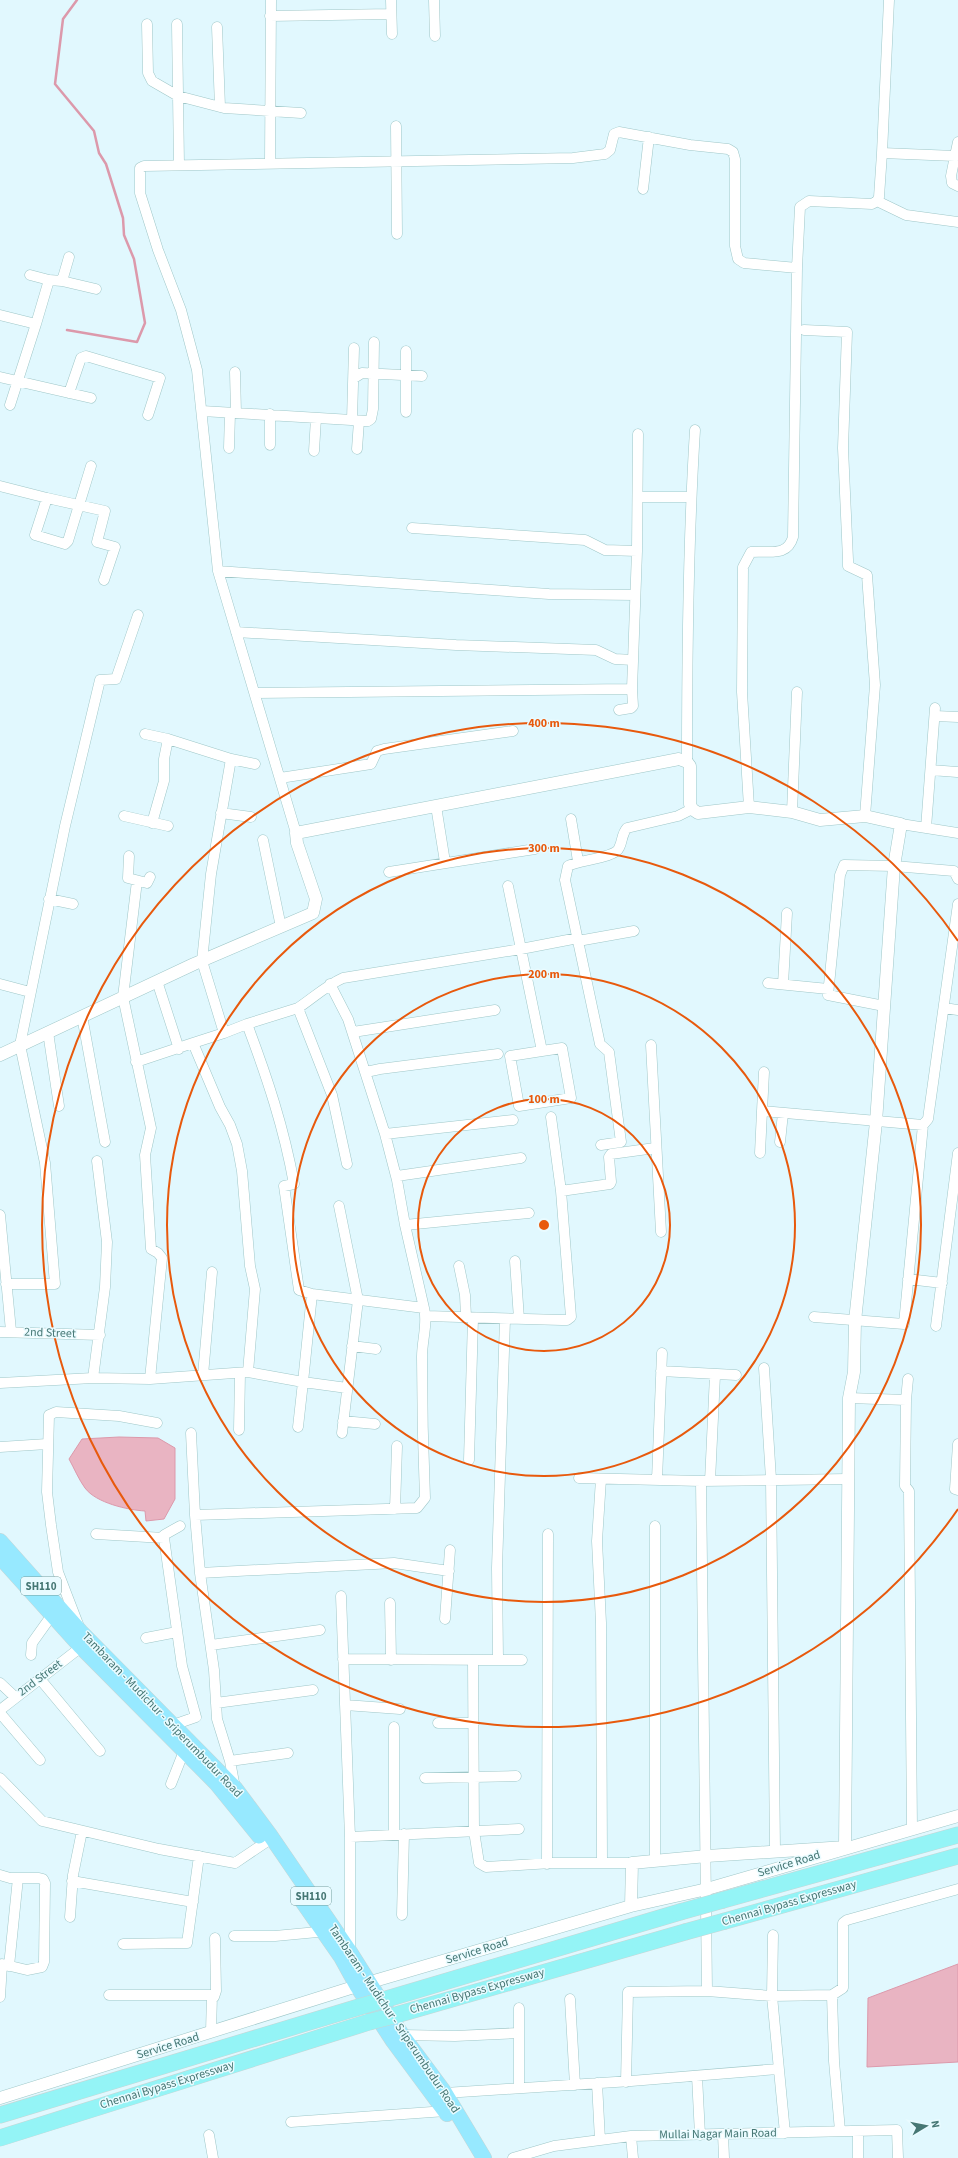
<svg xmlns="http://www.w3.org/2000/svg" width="958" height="2158" font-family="'Source Sans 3',sans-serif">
	<rect width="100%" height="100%" fill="#e1f8fe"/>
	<path fill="#e9b4c2" stroke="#dc99ab" d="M119 1437 158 1438 175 1448V1499L164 1519 146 1521 145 1511C128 1510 96 1503 85 1488 79 1480 74 1468 69 1459L82 1439Z
		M958 1964V2062L867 2067 868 1998Z"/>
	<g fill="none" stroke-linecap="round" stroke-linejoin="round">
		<path stroke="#dc99ab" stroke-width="2.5" d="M67 330 137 342 145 323 134 259 124 235 123 218 106 164 99 153 94 131 55 84 63 19 77 0"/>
		<defs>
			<path id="minor" d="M391 0 392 34
				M434 0 435 36
				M270 16 391 14
				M147 24 148 73 152 81 178 96 224 108 301 113
				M177 24 179 165
				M217 27 220 107
				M396 126 397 234
				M882 153 889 0
				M955 156 951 176 952 183 958 186
				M270 162 271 0
				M643 189 649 137
				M877 201 906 215 958 222
				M30 275 49 280
				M62 281 69 257
				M0 315 36 324 49 280 62 281 96 289
				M804 330 847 332 843 448 848 560V566L867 575 875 685 865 816
				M235 372 236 413
				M0 377 91 398
				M354 378 362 373 422 376
				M69 393 81 358 86 356 160 378 148 415
				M10 405 36 324
				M202 411 368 421 371 419 373 409 374 342
				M406 412V351
				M270 414V445
				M352 420 354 348
				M229 448 230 413
				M357 449 359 421
				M314 451 316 418
				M0 486 47 498 35 535 65 544 68 541 91 466
				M638 497H691
				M47 498 105 511 97 542 115 547 104 580
				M412 528 585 540 605 550 637 551
				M218 571 197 370 181 310 158 250 140 193V168L144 166 573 158 605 154 610 150 614 134 619 132 690 145 728 149 733 152 735 159V246L738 259 744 263 797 268
				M236 632 456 645 596 650 615 659 633 660
				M256 693 632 689
				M619 710 631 708 633 706 632 689 637 551 638 434
				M935 716 958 717
				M145 734 168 739
				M687 762C687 651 688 540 695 430
				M931 770 957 772
				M280 778 371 764 377 751 384 749 513 731
				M436 806 445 862
				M749 807 742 692 743 567 751 552C768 550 787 558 793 537L797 268 800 207 809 201 872 204 877 201 879 197 882 153 955 156 958 142
				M792 812 797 692
				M221 813 251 817
				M124 816 168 826
				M571 819 578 861
				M152 823 164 781V759L168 739 231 759
				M901 824 958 833
				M926 828 935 708
				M296 833 218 571 549 594 635 595
				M263 840 281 927
				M129 856 128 878 147 883 150 877
				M389 872 535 849
				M137 881 123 997 151 1128 145 1155 151 1249 158 1253 162 1258 150 1379
				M508 886 542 1051 510 1056 519 1106 571 1098 562 1048 542 1051
				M49 899 73 904
				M578 941 634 931
				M157 981 179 1049
				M768 983 828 989
				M0 984 30 992
				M330 984 348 1019 385 1134 397 1180 405 1225 424 1308
				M783 984 787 913
				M884 1006 828 995 840 875 844 865 894 866 954 871 958 879
				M298 1008C313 998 327 985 343 978L521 949 578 938
				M944 1008 958 1010
				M82 1016 105 1142
				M247 1024 298 1008 332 1095 347 1164
				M48 1032 59 1106
				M353 1032 495 1010
				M224 1033 193 1043 220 1107 230 1125 237 1144 242 1171 250 1266 255 1289 248 1372
				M651 1045 661 1232
				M136 1062 193 1043
				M366 1072 380 1069 498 1054
				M762 1111 764 1072
				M385 1134 513 1120
				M780 1142 783 1113
				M601 1145 621 1142 609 1052 600 1044 565 880 568 866C579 860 615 858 619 848 623 841 621 835 627 828L678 816 692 809
				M760 1153 762 1111 923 1125 928 1119 958 904
				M397 1176 521 1158
				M561 1191 610 1184 611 1182 609 1157 611 1154 655 1148
				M339 1206 358 1300 342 1433
				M0 1215 11 1331
				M405 1225 529 1213
				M515 1261 519 1319
				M459 1266 465 1295 466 1317
				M908 1279 942 1283
				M6 1284H55L45 1163 20 1045 65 826 100 680 116 679 138 615
				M426 1316 562 1320H567L571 1317 561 1191 551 1117
				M814 1317 904 1324 923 1125
				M936 1326 958 1153
				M0 1332 100 1335
				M352 1346 376 1349
				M764 1368 771 1479 775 1851
				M661 1371 736 1375
				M203 1375 212 1272
				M93 1378 105 1287 107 1242 97 1161
				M0 1383 93 1378 150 1379 248 1372 303 1382 312 1294
				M849 1398 906 1400 905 1486 909 1491 912 1829
				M906 1400 908 1379
				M343 1421 375 1424
				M298 1427 303 1382 347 1388
				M239 1430 240 1373
				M191 1433 195 1515
				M958 1444 955 1489 958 1490
				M0 1447 47 1444
				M469 1460 473 1318
				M579 1478 701 1481
				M601 1479 597 1541 601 1623 602 1862
				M657 1480 662 1353
				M710 1481 715 1375
				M395 1509 397 1446
				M655 1526V1860
				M96 1534 164 1538
				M200 1573 394 1563 449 1571
				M341 1596 350 1837V1951
				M390 1603 391 1660
				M445 1619 450 1550
				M78 1624 58 1572 51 1525 47 1492 49 1415 56 1412 119 1416 157 1423
				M146 1638 177 1632
				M211 1645 320 1630
				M31 1655 32 1643 52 1615
				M343 1659 522 1660
				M473 1660 474 1831 479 1863 486 1867 551 1863H632
				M498 1660 497 1568 505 1319
				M40 1679 100 1751
				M0 1683 15 1697
				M216 1703 313 1690
				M345 1705 400 1709
				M0 1710 85 1644
				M0 1713 40 1760
				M438 1723H474
				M173 1725 196 1717 182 1666 164 1538V1535L180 1526
				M230 1761 288 1753
				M0 1778 42 1821 159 1849 235 1863 272 1838
				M425 1778 516 1776
				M171 1784 184 1751
				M235 1788 230 1761 217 1719 214 1670 200 1573 195 1515 417 1508 425 1498C423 1451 422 1404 422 1357 422 1340 428 1323 424 1308L312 1294 299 1290 284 1186 294 1184C284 1128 267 1077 247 1024L224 1033 202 961 211 874 231 759 255 764
				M394 1834V1727
				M350 1837 519 1829
				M547 1864 548 1534
				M0 1875 10 1878H39L43 1879 45 1883 44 1962 42 1967 27 1970 2 1964 0 1997
				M72 1881 193 1902
				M402 1915 404 1834
				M70 1917 73 1875 82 1831
				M773 1935 772 1996 832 1995 843 1988V1923L847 1920 958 1889
				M234 1936H275L328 1931
				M123 1944 187 1943 199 1856
				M9 1966 18 1878
				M109 1995H212L211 2032
				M832 1995 834 2061 840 2131
				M214 1997 216 1991 215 1938
				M570 1999 575 2085
				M402 2035 455 2036 518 2033
				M697 2076 700 2135
				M626 2082 628 1992 707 1991
				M597 2083 600 2140
				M519 2088V2008
				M445 2093 631 2081 778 2069
				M291 2122 446 2111
				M785 2133 772 1996 707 1991 701 1481 848 1479
				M723 2134 724 2158
				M209 2135 213 2158
				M631 2136 633 2158
				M513 2158 554 2146 631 2136 897 2130 898 2158
				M858 2158V2131"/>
			<path id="tertiary" d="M0 1055 194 964 313 913 316 899 297 843 296 833 679 759 687 762 690 766V804L692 809 698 813 749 807 792 812 820 820 865 816 901 824 894 866 876 1122 855 1321 854 1372 849 1398 845 1847 707 1856 632 1863 631 1906
				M0 2098 357 1986 631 1906 707 1889 958 1816"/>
			<path id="primary" d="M0 1541 81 1632 235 1788 270 1835 350 1952 402 2035 445 2093 484 2158
				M0 1557 80 1646 216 1783 259 1836
				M302 1901 341 1957 357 1986 393 2041 447 2114"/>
			<path id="trunk" d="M723 1900 958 1835
				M725 1921 958 1856
				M390 1998 680 1912
				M396 2015 685 1932
				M0 2115 359 2007
				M0 2138 369 2022"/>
		</defs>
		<use href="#minor" stroke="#9fc7c8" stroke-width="11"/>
		<use href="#tertiary" stroke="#9fc7c8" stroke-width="13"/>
		<use href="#primary" stroke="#c8d6d5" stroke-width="16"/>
		<use href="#trunk" stroke="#c8d6d5" stroke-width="17"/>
		<use href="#minor" stroke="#fff" stroke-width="10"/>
		<use href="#tertiary" stroke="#fff" stroke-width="12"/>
		<use href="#primary" stroke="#97e9ff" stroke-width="15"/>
		<use href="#trunk" stroke="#94f4f6" stroke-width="16"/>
		<defs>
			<path id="trunk-bridge" d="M680 1912 723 1900
				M685 1932 725 1921
				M359 2007 390 1998
				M369 2022 396 2015"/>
		</defs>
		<use href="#trunk-bridge" stroke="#c8d6d5" stroke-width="17" stroke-linecap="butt"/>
		<use href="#trunk-bridge" stroke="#94f4f6" stroke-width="16"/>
	</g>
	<g fill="none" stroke="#e8590c" stroke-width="2">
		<circle cx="544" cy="1225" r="126"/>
		<circle cx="544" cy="1225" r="251"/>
		<circle cx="544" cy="1225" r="377"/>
		<path d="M958 1509A502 502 0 1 1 958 941"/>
	</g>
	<g text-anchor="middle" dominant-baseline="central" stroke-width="3" stroke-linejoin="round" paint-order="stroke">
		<g fill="#e9fbff" stroke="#779f9e" stroke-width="1">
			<rect x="21" y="1577" width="40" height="18" rx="3"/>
			<rect x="291" y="1887" width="40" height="18" rx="3"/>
		</g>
		<g font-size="11" font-weight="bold" fill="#467774">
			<text x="41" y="1586">SH110</text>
			<text x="311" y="1896">SH110</text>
		</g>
		<g font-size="12" fill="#467774" stroke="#e9fbff">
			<text transform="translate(50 1333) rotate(2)">2nd Street</text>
			<text transform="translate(40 1678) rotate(-37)">2nd Street</text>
			<text transform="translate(162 1715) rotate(46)">Tambaram - Mudichur - Sriperumbudur Road</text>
			<text transform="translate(789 1864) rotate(-17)">Service Road</text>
			<text transform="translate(789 1903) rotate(-16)">Chennai Bypass Expressway</text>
			<text transform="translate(477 1951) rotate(-17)">Service Road</text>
			<text transform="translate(477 1991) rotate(-16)">Chennai Bypass Expressway</text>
			<text transform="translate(394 2019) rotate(56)">Tambaram - Mudichur - Sriperumbudur Road</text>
			<text transform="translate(168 2046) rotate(-17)">Service Road</text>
			<text transform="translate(167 2085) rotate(-17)">Chennai Bypass Expressway</text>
			<text transform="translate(718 2134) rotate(-1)">Mullai Nagar Main Road</text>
		</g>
	</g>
	<circle cx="544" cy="1225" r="6" fill="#e8590c" stroke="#e9fbff" stroke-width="2"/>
	<g font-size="12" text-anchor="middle" font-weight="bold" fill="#e8590c" stroke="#e9fbff" stroke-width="3" stroke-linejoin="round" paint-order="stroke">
		<text x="544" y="727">400 m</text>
		<text x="544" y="852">300 m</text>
		<text x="544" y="978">200 m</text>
		<text x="544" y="1103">100 m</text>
	</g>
	<g transform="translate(926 2126) rotate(80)" stroke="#e9fbff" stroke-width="3" paint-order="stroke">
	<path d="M0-3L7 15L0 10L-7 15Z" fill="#467774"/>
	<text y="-6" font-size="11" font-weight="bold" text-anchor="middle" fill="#467774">N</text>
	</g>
</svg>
